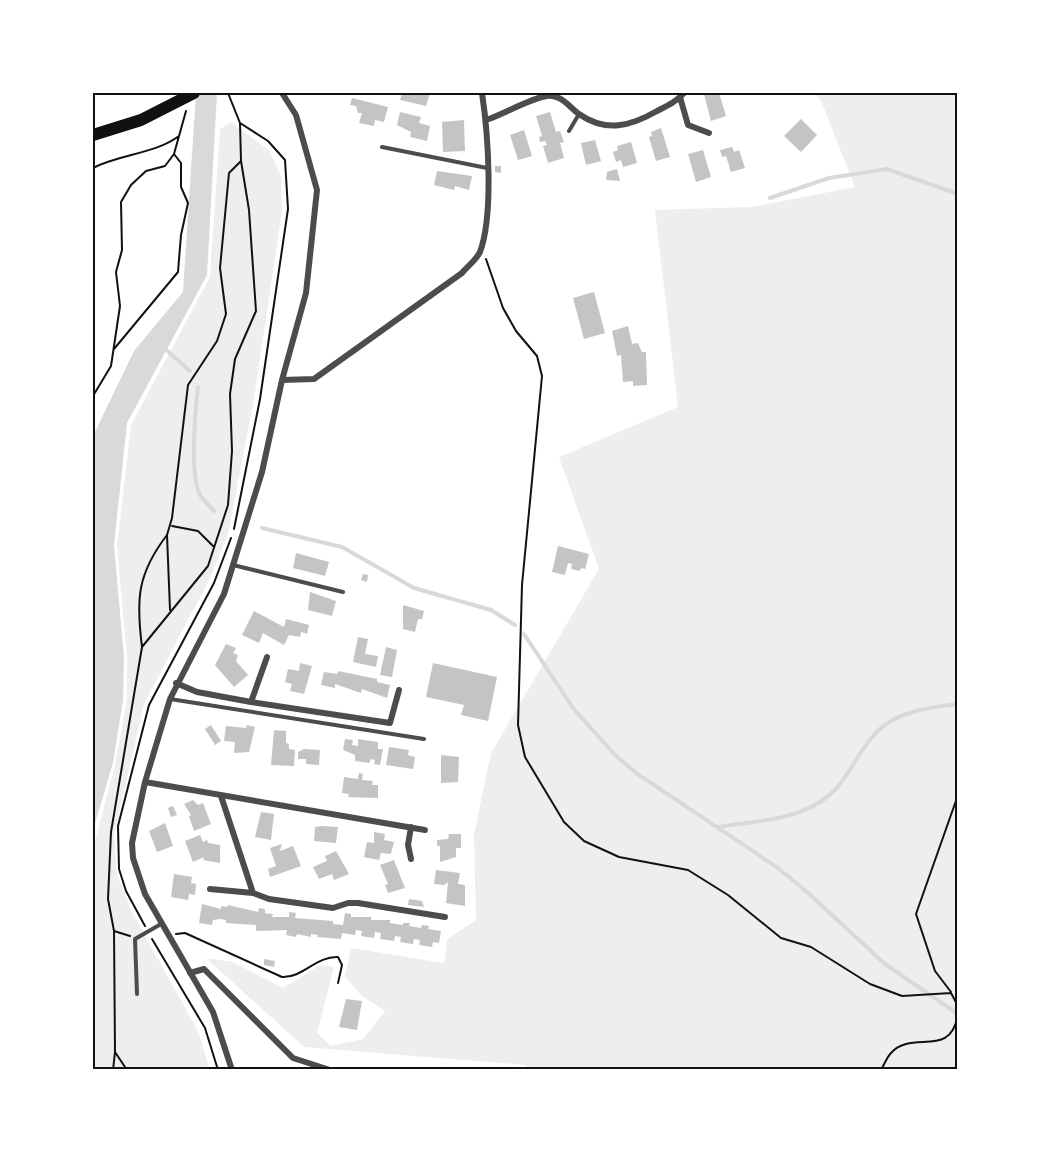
<svg xmlns="http://www.w3.org/2000/svg" width="1051" height="1163" font-family="'Sofia Sans Condensed',sans-serif">
	<rect width="100%" height="100%" fill="#fff"/>
	<path fill="#eee" d="M814 93H953L958 96V1070H529L525 1065 304 1047 206 958 233 962 283 988 320 965 334 967 317 1033 331 1046 363 1039 385 1011 361 995 345 977 351 948 444 963 447 939 476 920 474 835 491 753 599 569 559 457 678 407 655 210 751 207 855 187 822 103Z
		M231 122 269 150 281 176 282 211 254 399 228 534 209 580 144 704 114 835 117 875 133 914 198 1031 210 1070H93V849L115 765 127 700V658L117 546 131 425 210 277 220 129Z"/>
	<path fill="#d9d9d9" d="M196 93H217L207 275 127 423 114 545 124 658 123 700 113 763 93 830 94 434 134 351 183 292Z"/>
	<g fill="none" stroke-linecap="round" stroke-linejoin="round">
		<path stroke="#d9d9d9" stroke-width="4" d="M770 198 829 178 887 169 958 194
			M163 347 190 371
			M198 387C195 412 190 471 199 493 202 500 209 505 214 511
			M262 528 342 547 414 588 491 610 515 625
			M524 634 573 708 615 755 636 773 778 868 807 892 885 964 958 1014
			M719 827C752 821 790 821 820 802 846 786 854 757 874 735 893 712 930 707 958 704"/>
	</g>
	<path fill="#c4c4c4" d="M402 93H430L426 106 400 100Z
		M709 93H719L726 116 711 121 704 94Z
		M352 98 388 107 384 122 375 120 374 126 359 123 362 113H358L356 106 350 105Z
		M400 112 421 117 419 123 430 126 427 141 410 137 411 132 397 125Z
		M550 112 556 132 560 131 564 142 560 143 564 158 548 163 543 146 547 145 545 141 540 142 539 137 542 136 536 116Z
		M801 119 817 135 801 152 784 136Z
		M464 120 465 151 443 152 442 122Z
		M661 128 670 157 656 161 649 137 652 136 651 132Z
		M524 130 532 156 518 160 510 135Z
		M595 140 601 161 586 165 581 143Z
		M631 142 637 163 623 167 621 160 616 162 613 152 618 150 617 146Z
		M732 147 734 152 739 150 745 168 731 172 726 156 722 157 720 150Z
		M703 150 711 177 696 182 688 154Z
		M495 166H501V173L495 172Z
		M617 169 620 181 606 180 607 172Z
		M437 171 472 176 469 190 455 186 454 190 434 185Z
		M594 292 605 333 584 339 573 298Z
		M628 326 632 344 638 343 642 352H646L647 385 633 386V381L623 382 621 355 617 356 612 331Z
		M558 546 589 554 585 569 581 568 580 571 571 569 572 564 568 563 565 575 552 572Z
		M296 553 329 562 325 576 293 568Z
		M363 574 368 575 367 582 361 580Z
		M310 592 336 601 332 616 308 610Z
		M403 605 424 611 422 619H418L415 632 403 629Z
		M254 611 284 627 286 619 309 625 307 634 301 632 300 637 289 635 284 645 263 633 259 643 242 635Z
		M358 637 368 639 365 654 378 656 376 667 353 662Z
		M226 644 236 648 233 653 238 655 236 661 248 675 234 687 215 665Z
		M386 647 397 650 392 677 380 675Z
		M300 663 312 666 304 694 290 691 292 684 285 682 288 669 299 671Z
		M433 663 497 677 488 721 461 715 464 705 426 697Z
		M338 671 377 679V682L390 685 387 698 362 689 361 693 335 684V688L321 685 324 672 337 674Z
		M211 725 221 741 215 745 205 729Z
		M247 725 255 727 249 752 234 753 235 742 224 741 226 726 246 728Z
		M274 730 286 731V743L289 744V749L295 750 294 766 271 765Z
		M345 739 353 740 352 745 358 746V739L378 742V749H383L380 765 374 764 375 760 370 759V763L355 761V755L343 750Z
		M389 747 409 750 408 755 415 757 413 769 386 765Z
		M304 749 320 750 319 765 306 764V759H298V752Z
		M441 755 459 757 458 782 441 783Z
		M359 773 363 774 362 780 373 781 372 785H378V798L348 797 349 794 342 793 344 777 358 779Z
		M193 800 198 805 203 803 211 824 194 831 189 816 191 815 184 804Z
		M173 806 177 815 171 817 168 808Z
		M261 812 274 814 271 840 255 837Z
		M165 823 173 846 157 852 149 831Z
		M321 826 338 827 336 843 314 841 315 827Z
		M374 832 385 834 384 840 394 842 391 854 381 853 379 860 364 857 367 842 374 843Z
		M449 834H461V848H456V857L440 862V846H437V840L448 839Z
		M200 835 203 842 207 840 208 843 220 845V863L203 860 204 857 193 862 185 841Z
		M282 844 280 851 293 846 301 866 270 877 268 869 276 866 270 848Z
		M336 851 349 874 334 880 332 874 319 879 313 867 327 861 325 856Z
		M394 860 405 888 388 893 385 885 388 884 380 865Z
		M436 870 460 873 458 884 465 885V906L446 903 448 882 444 885 434 884Z
		M174 874 192 877 191 883 196 884 195 895 189 894 188 900 171 897Z
		M409 899 422 901 424 907 408 905Z
		M202 904 221 909V906L227 907 228 905 258 912 259 908 265 909V913L273 914 272 917H289V912L296 913 295 918 333 921V924L343 925 345 913 351 914V917H371V920H390V923L403 925V923H410L409 926 421 928 422 925 429 926 428 929 441 931 439 943 433 942 432 947 419 945 420 940 414 939 413 944 400 942 401 937 395 936 394 941 380 939 381 933 375 932 374 938 361 936 362 931 356 930 355 935 342 933 341 939 317 937 318 935 311 934V937L297 934 296 937 286 935 287 930 256 931V925L226 923V920L220 919 213 920 212 925 199 923Z
		M264 959 275 961 274 967 264 965Z
		M346 999 362 1001 357 1030 339 1027Z"/>
	<g fill="none" stroke-linecap="round" stroke-linejoin="round">
		<path stroke="#111" stroke-width="2" d="M228 93 240 123 268 141 285 160 288 209 260 399 234 529
			M93 168C120 154 155 154 179 136
			M486 259 503 308 516 331 537 356 542 376 522 585 518 725 525 757 564 822 584 841 619 857 688 870 728 895 781 938 811 947 870 984 902 996 951 993 958 1006
			M114 349 178 272 181 235 188 203 181 187V163L174 154
			M93 396 111 366 120 306 116 272 122 250 121 202 131 185 146 171 165 166 174 154 186 111
			M172 526 198 531 213 546
			M170 610 167 535 172 518 188 385 217 341 226 314 220 268 229 173 241 161
			M142 647C136 600 137 574 167 535
			M145 926 126 891 119 869 118 826 149 705 214 583 231 538
			M114 931 108 899 111 832 142 647 208 566 228 505 232 451 230 394 235 359 256 311 249 210 241 161 240 123
			M176 934 185 933 282 977C303 978 316 956 338 957L342 965 338 983
			M152 939 205 1028 218 1070
			M951 992 935 971 916 914 958 795
			M113 1070 115 1052
			M127 1070 115 1052 114 931 130 936
			M881 1070C884 1065 887 1057 891 1053 912 1029 951 1060 958 1014"/>
		<path stroke="#4c4c4c" stroke-width="4" d="M569 131 579 114
			M382 147 487 168
			M233 565 343 592
			M170 699 424 739
			M137 994 135 939 161 924"/>
		<path stroke="#4c4c4c" stroke-width="6" d="M680 97 688 125 709 133
			M486 120C504 114 531 98 547 96 561 94 569 107 579 114 606 133 631 126 657 111 667 106 676 102 684 93
			M282 380 314 379 462 273C467 267 477 259 480 252 494 214 488 133 482 93
			M176 683 197 692 251 702 390 723 399 690
			M251 702 267 657
			M145 782 425 830
			M221 796 253 893
			M411 859 408 845 411 827
			M210 889 253 893 269 899 333 908 348 903H358L445 917
			M190 973 204 969 293 1058 330 1070
			M232 1070 213 1012 145 894 133 858 132 843 145 782 170 699 224 594 262 472 282 380 306 293 317 190 296 115 282 93"/>
		<path stroke="#111" stroke-width="12" d="M93 135 141 120 194 93"/>
	</g>
	<rect width="1051" height="1163" fill="none" stroke="#ffffff" stroke-width="189"/>
	<rect x="94" y="94" width="862" height="974" fill="none" stroke="#111" stroke-width="2"/>
</svg>
